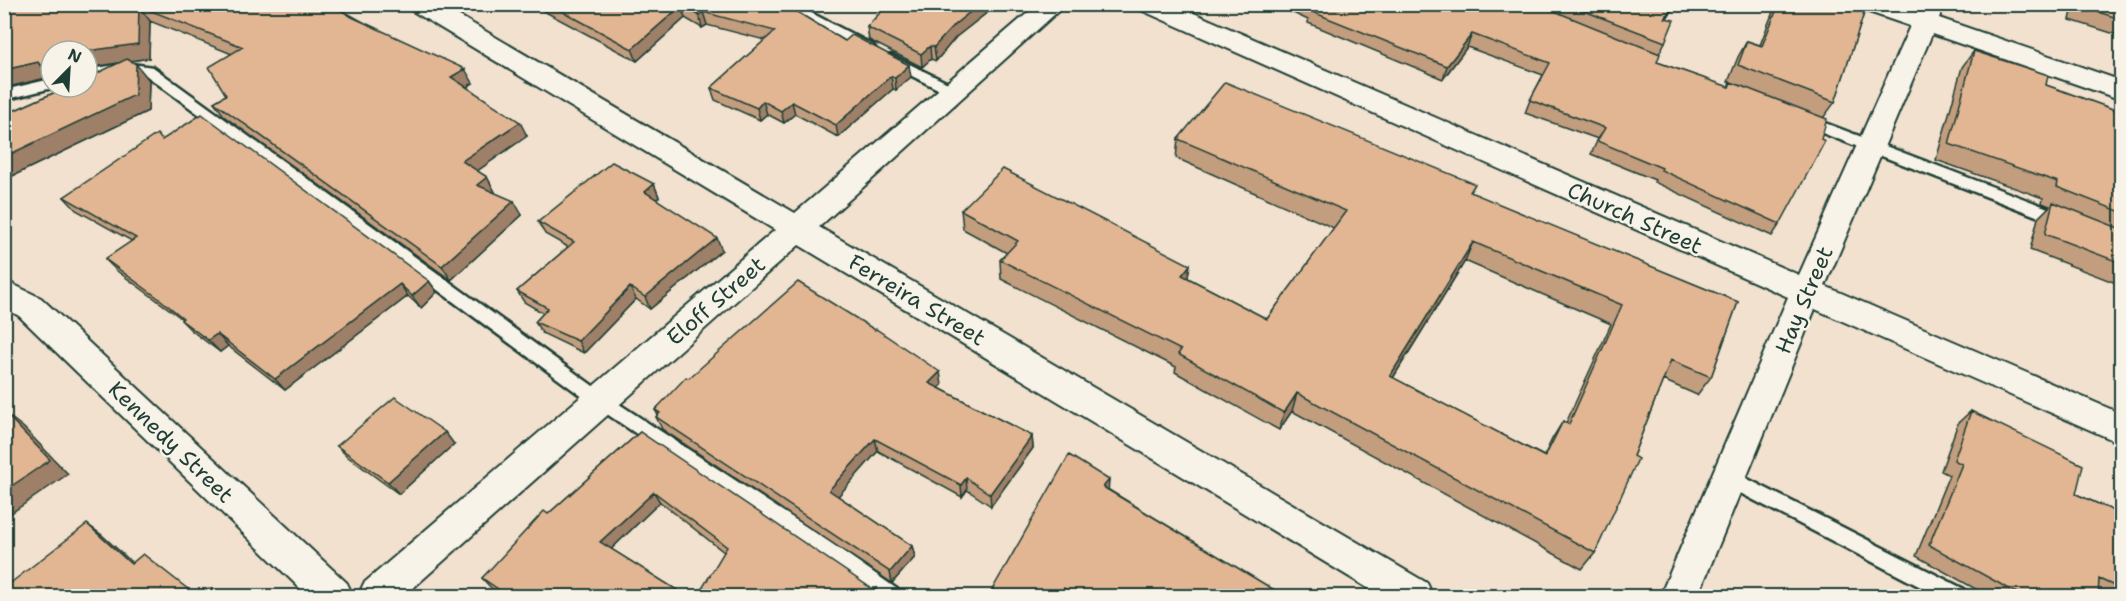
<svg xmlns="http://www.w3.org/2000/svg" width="2126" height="601" font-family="'Shantell Sans',sans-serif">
	<rect width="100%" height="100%" fill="#f1e1ce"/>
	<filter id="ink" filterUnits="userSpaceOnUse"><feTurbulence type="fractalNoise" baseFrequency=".0167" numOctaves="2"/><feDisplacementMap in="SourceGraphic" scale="12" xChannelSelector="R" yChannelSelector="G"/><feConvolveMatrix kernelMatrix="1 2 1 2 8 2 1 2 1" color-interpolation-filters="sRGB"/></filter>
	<g filter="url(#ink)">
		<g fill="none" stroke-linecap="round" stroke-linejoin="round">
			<defs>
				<path id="service" d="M777 4H794L873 45 875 48 868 52 863 51Z
					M891 55 960 89 962 92 960 95H950L886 63 884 60 886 57Z
					M125 63 153 67 607 396 831 543 897 589 900 596H875L817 555 595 406 143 73H118L87 80V70Z
					M51 79V87H56L4 100V90Z
					M1804 115 2069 216 2071 220 2069 224H2057L1799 124 1797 120Z
					M1730 470 1964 589 1967 596H1938L1723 484 1721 478 1723 472Z"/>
				<path id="minor" d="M408 4H439L795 213 1038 4H1066L819 227 1427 583 1433 596H1381L799 245 404 596H358L364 583 775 230 411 10Z
					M1138 4H1173L1799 275 1910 26 1863 10 1860 4H1899L1916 11 1919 4H1944L1939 18 2122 81V100L1932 34 1825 286 2122 414V444L1815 309 1698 596H1660L1788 297 1141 10Z
					M4 280 41 298 347 583 353 596H308L19 316 4 307Z"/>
			</defs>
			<use href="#service" stroke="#1f3d34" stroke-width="5"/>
			<use href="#minor" stroke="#1f3d34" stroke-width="4"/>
			<use href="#service" fill="#f7f3e8" fill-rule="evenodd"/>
			<use href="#minor" fill="#f7f3e8" fill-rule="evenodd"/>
		</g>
		<path fill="#c29d7e" stroke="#1f3d34" stroke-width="1.5" fill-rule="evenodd" d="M4 4H331L473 83 467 87 527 136 477 171 487 177 495 192H494L522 215 451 280 225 117 214 102 226 95 232 54 150 21 149 58 130 61 149 80 148 111 4 180V115L120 63 87 68V51H51V77L4 88Z
			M535 4H784L845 41 911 77 896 90 893 89 838 137 795 114 784 123 767 114 760 120 715 100 711 88 765 40 707 25 702 28 685 18 637 61 536 7Z
			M888 4H998L956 37 936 61 931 59 922 67 869 40 867 27Z
			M1274 4H1676L1667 18 1665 42 1659 54 1657 62 1728 87 1730 82H1728L1738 57 1747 41 1760 45 1776 4H1867L1835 102 1823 118 1780 224 1772 236 1654 182 1655 180 1591 154 1598 139 1525 113 1530 100 1543 75 1467 47 1443 79 1308 23V20Z
			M2051 4H2121V36L2070 20 2072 11Z
			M1974 51 2046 85 2121 112V285L2030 250 2038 218 2050 206 2042 203 2043 198 1936 160 1962 67Z
			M1178 139 1471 193 1738 302 1711 377 1697 395 1663 380 1595 553 1582 569 1292 411 1279 430 1175 372 1176 367 1001 279 1000 260 1007 253 963 229 961 210 1188 278 1267 319 1334 228 1176 158ZM1465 261 1611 324 1566 423 1563 421 1552 439 1544 456 1393 378Z
			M163 140 429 281 437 292 421 308 408 296 285 390 228 346 220 352 192 331 181 320 182 319 173 312 117 271 105 259 132 241 76 210 64 197Z
			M654 184 659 197 656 199 722 250 650 309 636 299 584 353 542 333 535 322 543 313 524 302 517 291 568 247 545 234 538 222Z
			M689 378 942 385 939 388 1032 436 1033 448 991 506 967 490 962 497 878 451 838 496 912 546 915 557 892 583 662 429 656 417 658 415 655 410Z
			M1971 411 2076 494 2121 514V597H1990L1916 556 1949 475 1941 471 1958 423Z
			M640 432 879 597 724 552 660 502 611 549 688 597H504L491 588 482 578 548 514Z
			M454 444 399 494 348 457 337 446Z
			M1109 490 1286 597H988Z"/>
		<path fill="#9e7f67" stroke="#1f3d34" stroke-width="1.5" d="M980 4H998L956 37 936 61 934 47 955 24Z
			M1674 4H1676L1659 30 1665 18Z
			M139 6 150 21 149 58 87 68V51Z
			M681 6 685 18 637 61 632 49Z
			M703 12 707 25 702 28 699 15Z
			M1472 34 1467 47 1443 79 1447 66Z
			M930 46 931 59 922 67 921 54Z
			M38 62 50 77 4 88V70Z
			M51 63V77L40 65Z
			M136 64 149 80 148 111 4 180V157Z
			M909 65 911 77 896 90 895 78Z
			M465 69 473 83 459 92 451 77Z
			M891 76 893 89 838 137 836 125Z
			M763 101 767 114 760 120 757 108Z
			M792 102 795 114 784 123 781 111Z
			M520 122 527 136 470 176 462 161Z
			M487 177 495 192 485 199 477 185Z
			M654 184 659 197 650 204 645 192Z
			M514 201 522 215 451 280 442 266Z
			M717 238 722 250 650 309 645 297Z
			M1473 242 1465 261 1383 394 1390 376Z
			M1190 265 1187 284 1182 275Z
			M429 281 437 292 421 308 412 296Z
			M400 284 408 296 285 390 275 379Z
			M630 287 636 299 584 353 578 341Z
			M217 334 228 346 220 352 208 340Z
			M940 372 942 385 931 395 929 383Z
			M1297 393 1292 411 1279 430 1284 413Z
			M5 413 24 428 68 474 4 518Z
			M445 432 454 444 399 494 388 482Z
			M1032 436 1033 448 991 506 990 494Z
			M875 439 878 451 833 502 829 490Z
			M966 478 967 490 962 497 961 485Z
			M1109 480 1108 493 1103 487Z
			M654 492 660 502 607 553 600 542Z
			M87 524 102 535 146 575 131 564Z
			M912 546 915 557 892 583 890 572Z
			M877 588 879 597H870Z
			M1064 588V597H1059Z"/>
		<path fill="#e2b693" stroke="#1f3d34" stroke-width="1.5" fill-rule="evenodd" d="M4 4H331L352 17 465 69 451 77 520 122 462 161 487 177 477 185 514 201 442 266 214 102 226 95 209 67 243 47 139 6 138 44 87 51H51V63L40 65 38 62 4 70Z
			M549 4H784L845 41 852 35 909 65 895 78 891 76 836 125 792 102 781 111 763 101 757 108 711 88 775 31 703 12 699 15 681 6 632 49Z
			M888 4H980L955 24 934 47 930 46 921 54 867 27Z
			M1305 4H1537L1660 54 1657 62 1729 87 1731 82 1827 119 1821 139 1825 141 1780 224 1661 170 1662 168 1597 141 1605 128 1530 100 1550 63 1472 34 1447 66 1310 11 1313 8Z
			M1566 4H1674L1665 18 1674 20 1665 42Z
			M1779 4H1867L1835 102 1738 65 1747 41 1762 46Z
			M2082 4H2121V19L2081 7Z
			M1974 51 2048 75 2046 85 2121 112V212L2057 187 2058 182 1949 144Z
			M127 59 136 64 135 95 4 157V115L67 87H87V78Z
			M1225 82 1475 184 1470 192 1738 302 1711 377 1671 360 1633 456 1638 459 1595 553 1297 393 1284 413 1178 354 1181 350 1000 260 1018 241 961 210 1003 169 1190 265 1182 275 1267 319 1346 211 1178 139ZM1473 242 1622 305 1569 424 1563 421 1545 457 1390 376Z
			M202 114 429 281 412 296 400 284 275 379 217 334 208 340 181 320 183 318 161 300 105 259 136 238 64 197 157 134 162 140Z
			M612 162 654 184 645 192 717 238 645 297 630 287 578 341 535 322 548 308 517 291 574 242 538 222Z
			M2053 202 2121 229V263L2045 234Z
			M798 282 875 330 876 329 940 372 929 383 1032 436 990 494 966 478 961 485 875 439 829 490 912 546 890 572 656 417 660 413 655 410 686 377 689 378Z
			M395 397 445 432 388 482 337 446Z
			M1971 411 2083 465 2076 494 2121 514V589L2099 579 2098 597H2025L2013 591 1929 545 1962 464 1954 460Z
			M5 413 50 460 4 491V414Z
			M640 432 871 588H877L870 597H697L727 547 654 492 600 542 688 597H510L482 578 544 511 548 514Z
			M1069 455 1109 480 1103 487 1286 597H1079L1064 588 1059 597H988Z
			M87 524 131 564 143 554 198 597H4V588Z"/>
	</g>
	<g text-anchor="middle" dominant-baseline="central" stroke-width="5" stroke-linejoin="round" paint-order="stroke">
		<g font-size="22" fill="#1f3d34" stroke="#f7f3e8">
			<text transform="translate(1635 218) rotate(24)">Church Street</text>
			<text transform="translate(917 300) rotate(31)">Ferreira Street</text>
			<text transform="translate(1804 300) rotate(-67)">Hay Street</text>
			<text transform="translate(716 301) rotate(-41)">Eloff Street</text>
			<text transform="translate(171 442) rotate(44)">Kennedy Street</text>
		</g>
	</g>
	<rect width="2126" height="601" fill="none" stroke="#f7f3e8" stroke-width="24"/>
	<rect x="12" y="12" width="2102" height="577" fill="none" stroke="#1f3d34" stroke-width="2" filter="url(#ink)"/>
	<g transform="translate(69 69) rotate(24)"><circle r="28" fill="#f7f3e8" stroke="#a1aaa0" stroke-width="1.5"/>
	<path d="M0-4.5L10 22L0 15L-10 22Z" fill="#1f3d34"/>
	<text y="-9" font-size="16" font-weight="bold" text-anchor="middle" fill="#1f3d34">N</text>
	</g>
</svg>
